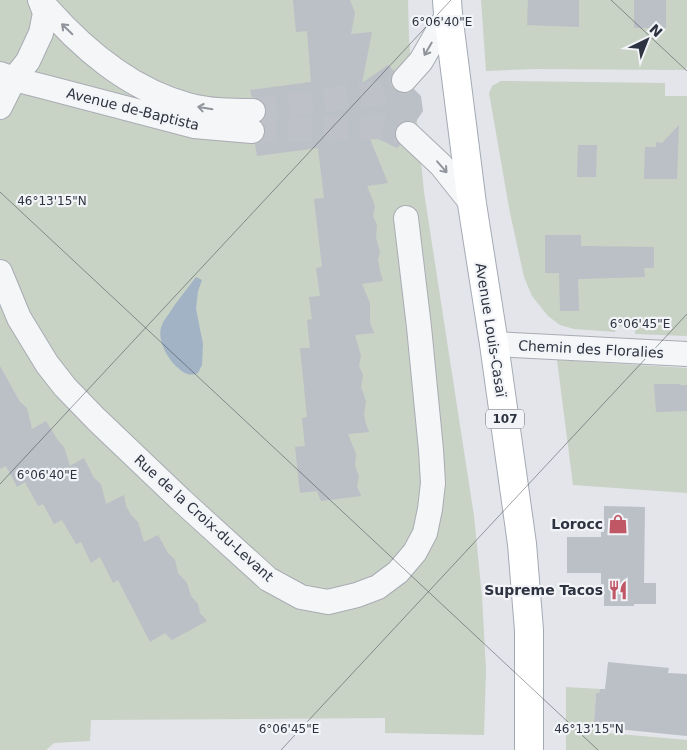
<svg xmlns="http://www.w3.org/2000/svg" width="687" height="750" font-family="'DejaVu Sans',sans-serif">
	<rect width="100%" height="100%" fill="#e3e5ea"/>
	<path fill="#c8d2c5" d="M0 0H408L409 39 424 192 474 516 482 597 486 670 484 735 385 733V718L91 720 90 741 54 743 46 750H0Z
		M481 0H687V67L685 70 536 69 486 71Z
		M501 81 665 83V96H687V336L635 334V328L616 326 615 332 574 329 560 325 548 316 532 296 524 277 510 213 489 93 492 86Z
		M557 360 687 368V493L573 485Z
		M566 687 600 689 599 693 596 694 594 722 597 723 596 732 687 740V750H566Z"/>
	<path fill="#a2b3c5" d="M196 277 202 280 198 291 196 309 203 344 202 365 198 373C190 377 183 373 177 367 167 358 156 338 162 325 163 321 166 318 168 315 177 301 187 289 196 277Z"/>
	<path fill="#bbbfc6" d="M293 0H350L355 13 351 34 372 32 362 83 388 65 394 71 390 78 391 85 395 90 402 94 409 93 414 89 421 96 423 111 415 123 411 121H405L398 125 395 131V138L400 145 397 148 368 134 388 183 367 186 375 206 373 216 377 225 376 238 380 252 378 260 380 271 383 281 362 284 370 303V323L374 333 355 335 361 356 359 366 363 375 361 387 366 401 364 413 365 421 369 432 348 434 356 454 355 466 359 476 357 486 361 496 321 501 317 491 300 493 295 447 305 446 302 418 307 417 300 348H310L307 320 312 319 309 297 320 296 316 268 322 267 314 199 324 198 318 148 257 156 255 144 258 143 263 139 266 133 265 126 261 121 265 117 267 111 265 104 260 99 252 97 250 90 311 82 307 31 296 32Z
		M528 0H579V27L527 25Z
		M634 0H666V28H634Z
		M679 125 677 179H644L645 147H656V142L662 143Z
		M578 145H597L596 177H577Z
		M545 235H581V246L654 247V268H644L645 277 578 279 579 311H560L559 273H545Z
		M0 366 20 402 27 408 32 429 46 421 57 439 64 447 70 466 84 458 94 478 101 484 106 504 124 495 126 506 131 515 138 522 144 542 158 535 168 553 175 560 178 573 187 583 191 596 198 604 200 613 207 621 172 640 165 633 150 642 118 580 113 583 100 557 91 563 81 542 76 544 62 520 54 524 43 504 38 506 25 482 17 487 6 466 0 469Z
		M654 384H680V385H687V411L656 412Z
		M604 506 645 507 644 583H656V604H634V606H604V584H601V573H567V537H601V532H604Z
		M608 662 669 668 668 673 687 674V736L597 727V723L594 722 596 693H599L600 689H605Z"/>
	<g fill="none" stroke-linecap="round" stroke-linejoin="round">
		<path stroke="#bfc1c8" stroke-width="24" stroke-dasharray="24 12" stroke-linecap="butt" d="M253 111 360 95 381 93 391 90 404 80
			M252 131 383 127 408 134"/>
		<defs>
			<path id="minor" d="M40 0C80 47 128 89 188 105 210 111 232 111 253 111
				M0 74 14 79 49 88 194 126 252 131
				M404 80 421 61 448 14
				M0 107 14 79 28 61 41 33 45 13 40 0
				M408 134 441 165 472 204
				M0 272 19 318 47 364 65 387 96 419 181 500 268 579 301 597 328 602 357 595 378 587 398 572 415 552 425 533 430 509 433 483 431 450 419 327 406 218
				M494 344 687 354"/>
			<path id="major" d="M447 0 448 14 472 204 494 344 522 544 529 630V750"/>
		</defs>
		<use href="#minor" stroke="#a9acb4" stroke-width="26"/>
		<use href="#major" stroke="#a4aab4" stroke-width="30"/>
		<use href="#minor" stroke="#f5f6f8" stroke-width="24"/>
		<use href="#major" stroke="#fff" stroke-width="28"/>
	</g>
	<defs><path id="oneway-shaft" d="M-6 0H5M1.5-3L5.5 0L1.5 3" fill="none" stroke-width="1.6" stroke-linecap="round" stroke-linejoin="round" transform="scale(1.25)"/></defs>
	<g stroke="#91949c">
		<use href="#oneway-shaft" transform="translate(67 29) rotate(-136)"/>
		<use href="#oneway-shaft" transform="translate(428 49) rotate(120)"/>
		<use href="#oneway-shaft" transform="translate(205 108) rotate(-171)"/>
		<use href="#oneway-shaft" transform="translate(442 167) rotate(49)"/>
	</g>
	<path fill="none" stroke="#2d3340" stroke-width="1" stroke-opacity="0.45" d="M611 0 687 71M0 192 598 750M0 484 451 0M281 750 687 314"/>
	<defs>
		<symbol id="shop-bare" viewBox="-9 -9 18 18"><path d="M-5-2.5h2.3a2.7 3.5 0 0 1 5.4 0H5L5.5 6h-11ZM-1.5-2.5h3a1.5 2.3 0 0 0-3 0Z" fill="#c05765" stroke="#f2f4f7" stroke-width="2.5" paint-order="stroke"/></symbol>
		<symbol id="restaurant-bare" viewBox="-9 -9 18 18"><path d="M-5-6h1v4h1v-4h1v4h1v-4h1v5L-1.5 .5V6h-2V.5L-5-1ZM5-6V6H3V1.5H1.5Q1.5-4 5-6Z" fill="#c05765" stroke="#f2f4f7" stroke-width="2.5" paint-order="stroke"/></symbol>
	</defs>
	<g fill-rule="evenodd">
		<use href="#shop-bare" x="604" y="510" width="28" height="28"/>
		<use href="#restaurant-bare" x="604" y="576" width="28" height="28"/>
	</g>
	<g text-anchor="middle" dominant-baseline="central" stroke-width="4.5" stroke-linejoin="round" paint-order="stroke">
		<rect fill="#f2f4f7" stroke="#686d77" stroke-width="1" x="486" y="409.5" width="38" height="19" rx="4"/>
		<g font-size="12" font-weight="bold" fill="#2d3340">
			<text x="505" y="419">107</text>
		</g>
		<g font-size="14" fill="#2d3340" stroke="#f2f4f7">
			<text transform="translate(133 109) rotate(14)">Avenue de-Baptista</text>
			<text transform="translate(491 330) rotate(81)">Avenue Louis-Casaï</text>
			<text transform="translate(591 349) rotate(3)">Chemin des Floralies</text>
			<text transform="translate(204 518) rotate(42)">Rue de la Croix-du-Levant</text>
		</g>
		<g font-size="14" font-weight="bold" fill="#2d3340" stroke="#f2f4f7" text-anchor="end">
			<text x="603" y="524">Lorocc</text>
			<text x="603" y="590">Supreme Tacos</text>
		</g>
	</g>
	<g font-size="12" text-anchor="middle" fill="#2d3340" stroke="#f2f4f7" stroke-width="4.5" stroke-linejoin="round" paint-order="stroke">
		<text x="442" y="26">6°06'40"E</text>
		<text x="52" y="205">46°13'15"N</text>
		<text x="640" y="328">6°06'45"E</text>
		<text x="47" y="479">6°06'40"E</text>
		<text x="289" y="733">6°06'45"E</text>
		<text x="589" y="733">46°13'15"N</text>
	</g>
	<g transform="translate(647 40) rotate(43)" stroke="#f2f4f7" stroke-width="4" paint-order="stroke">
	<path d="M0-4L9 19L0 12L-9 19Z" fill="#2d3340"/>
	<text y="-8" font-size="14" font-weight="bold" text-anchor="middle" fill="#2d3340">N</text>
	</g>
</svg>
